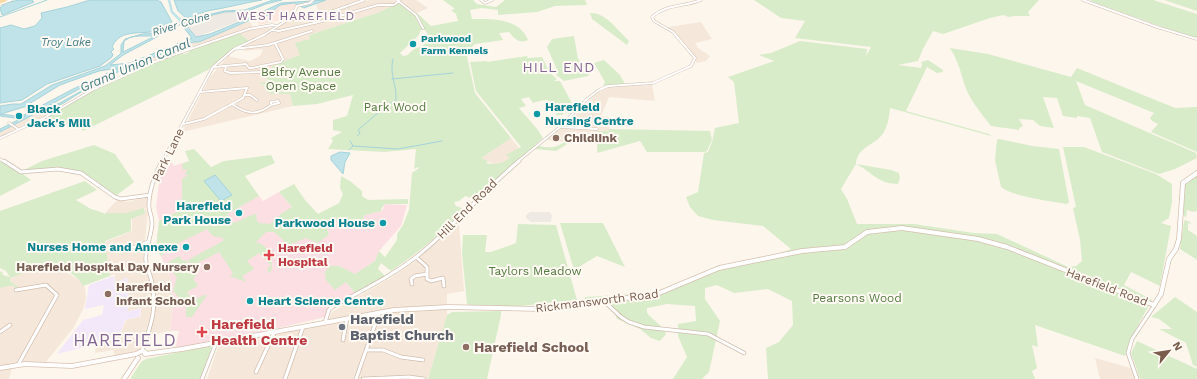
<svg xmlns="http://www.w3.org/2000/svg" width="1197" height="379" font-family="'Work Sans',sans-serif">
	<rect width="100%" height="100%" fill="#fdf6ec"/>
	<path fill="#f5e8da" d="M326 0H362L322 14 292 18 295 13 302 12 308 13 318 11 316 4Z
		M369 0H393L396 2 397 0H416L428 8 417 13 400 2 380 12 309 35 310 39 301 55 273 65 266 82 260 84 264 85 271 94H290L293 106 182 132 210 77 228 56 250 61 260 56 263 49 244 51 246 45 249 43 248 41 190 49 133 73 127 68 162 53 217 34 247 22 251 23 254 30 263 27 275 29 287 21 319 17Z
		M701 22 712 39 695 43 698 48 710 56 706 61 696 63V57L689 51 677 35 668 27Z
		M652 85 655 101 609 97 601 116 610 117 609 131H598L597 144 577 138V136H574L564 142 546 140 566 124 596 94 608 87Z
		M47 108 54 112 45 117 12 130 0 137V132L32 115Z
		M511 138 524 154 505 169 480 158Z
		M149 196 146 209 148 214 143 256 145 271 165 264 171 280 173 307 170 331 146 336 139 350 115 356 113 350 95 353 96 345 114 340 120 335 126 320 141 316V308L127 312 129 306 127 277 115 284V274L110 276 105 242 132 231V218L146 213 144 211 145 208 126 213H105L117 200 128 202Z
		M459 224 464 291 447 294V315L428 379H207L219 344 327 323 332 312 392 277 415 261Z
		M46 265 47 268 62 270 81 281 85 288 86 298 84 307 74 327 46 362 13 364 9 379H0V287L12 283 10 278Z
		M1095 358 1131 368 1135 379H1100Z"/>
	<path fill="#fde8e0" d="M294 3 296 4 291 15 286 16 281 20 259 25 257 19 270 15 280 5Z"/>
	<path fill="#efe9e4" d="M225 12H242L245 19 196 37 185 24Z
		M530 212H549L552 215 551 222H531L526 218V215Z"/>
	<path fill="#f3e8fa" d="M114 276 115 284 127 277 129 306 127 312 141 308 140 316 125 320 120 335 114 340 57 354 83 320 102 315 104 305 85 309 89 285Z"/>
	<path fill="#fbdfe3" d="M189 161 213 194 212 224 229 212 259 196 263 201 279 192 292 207 318 214 340 218 359 224 365 215 382 211 385 204 407 205 401 226 379 251 375 261 345 281 355 293 328 310 325 317 223 341 175 349 179 331H170L173 307 171 280 165 264 156 248 159 221 156 207 159 183 164 164 173 163V166Z"/>
	<path fill="#d8ecc9" fill-rule="evenodd" d="M443 0H473L477 4 496 7 505 0H585L587 5 555 6 537 12 498 15V10L482 8 470 10 472 19C492 19 519 18 528 40 519 44 515 39 509 32L499 33 503 40 475 44 466 52 475 93 511 138 481 158 488 161 486 163C496 165 502 164 510 158L506 155 521 147 476 91 470 62 487 61V62L527 56 528 58 542 57 550 73 557 79 554 81H560L573 105 570 107 573 108V111L571 114 566 113 567 110 562 115H556V107C548 97 545 100 533 103L529 97 521 99 526 106 519 108 538 130 543 138 535 145C554 150 558 147 573 136H577V138L556 151 535 149 500 178 492 181 474 199 465 196 459 201 454 202 456 206 465 209C443 233 419 252 391 271L381 263 378 269 385 276 355 293 346 282 335 290 325 279 326 276 324 273 330 266H339L355 274 375 261 379 251 385 257 397 240V234L403 225 409 210 412 173 419 168 418 167 414 169 416 149 384 152 328 149 333 141 331 138 342 132 333 130V120L347 116 353 95 317 104 293 106 290 94H271L265 90 264 85 259 83 266 82 273 65 300 55 295 43 310 39 309 35 380 12 400 2 417 13 431 26 458 21 456 14 451 10 455 9ZM421 30H425L433 42H428C421 48 413 47 408 55L403 56 400 53 418 36Z
		M754 0H1039L1028 12 1030 16H1014L1009 17 1003 15 990 18 943 34 933 31 923 49 918 61 898 65 921 68 922 65 921 62 928 60 943 70V72L937 73 927 67 906 111 989 134 991 136 890 108C889 119 887 132 878 139 868 147 857 150 856 164L891 170 899 173 900 178 898 184C878 184 872 172 856 164L841 189 847 199 857 224H914L974 233 997 234 1068 267 1076 266 1082 261 1080 240 1073 208 1076 207 1063 147H1084L1156 174 1172 184V202L1169 218 1161 223 1171 226 1160 286 1131 272 1124 285 1152 300 1131 338 1125 356 1035 325 1038 347 1032 345 1037 368 1032 371 1035 379H768L766 348 779 342 793 325 792 301 768 289 734 293 717 285 705 288V299L720 321 709 372 702 379H673L687 357 678 336V324L696 321 695 306 667 304 647 308V313C653 320 662 325 666 334L660 341 651 338 640 329 617 319 610 303 584 305 585 297 667 292 708 272 767 258 791 249 763 226 713 220 698 216 690 207 686 197 698 192 704 153 708 152 712 142 715 128 739 123 734 82 728 77 774 61 759 55 771 53 800 41 867 49 866 56 871 47 795 38 805 21 781 18Z
		M1091 0H1153L1197 14V38L1168 29 1090 1Z
		M1164 0H1197V11Z
		M590 13C606 12 618 31 629 41L627 45 592 19Z
		M239 33 249 41 231 50 208 70 83 131 80 127 61 125 45 117 93 89 168 57 180 53 185 54 189 52 190 49Z
		M574 36 578 59 591 71 588 76 564 81 556 75 558 72 547 47 552 39Z
		M950 48 988 54 1071 77 1077 68 1175 108 1197 107V152L1151 132 1158 124 1152 121 1150 118 1154 113 1076 81 1085 105 1196 153 1197 158 1175 169 1159 174 1102 152 1090 118 1077 116V118L1063 116 1057 98 1043 97 1054 128 1040 126 1033 120 1019 119 1023 126 1019 128V130L991 126C982 114 972 103 966 89 961 74 959 62 950 48Z
		M604 60 620 75 625 84 603 86 605 82 594 63Z
		M609 129 710 131 712 140 707 151 704 152H647L640 141 597 153 598 131H609Z
		M999 139 1032 146 1059 149 1069 202 1067 204C1050 201 1014 197 1001 187L995 160 997 140Z
		M94 145 115 154 134 182 116 196C97 182 84 168 58 168 47 169 34 172 24 170L42 161Z
		M194 149 211 167 224 161 271 155 275 163 245 176 259 196 227 214 234 223 254 214 257 215 256 219 259 223 270 224 282 213 292 207 279 192 294 184 305 200 318 214 339 203 343 194 340 188 341 176 350 181 362 191V196L368 200 408 199V204H385L381 209 382 211 365 215 359 225 353 229 340 218 326 226 329 235 317 243 306 238 286 246 283 243 284 241 274 232H266L256 242C270 246 274 258 271 272L269 273 267 269 271 265 259 253 247 261 254 269 242 276 246 282 230 276 233 273 219 252 192 266 188 260 223 241V238L213 236 207 229C191 238 173 243 161 256L156 248 159 221 181 210 179 200 182 199V179L188 175H185L187 169 183 170 182 164 189 161 185 151Z
		M0 161 23 174 31 180 0 196Z
		M1197 175V211L1194 212 1187 210 1186 218 1183 214 1184 187 1185 183Z
		M85 181 97 190 76 200 91 209 104 213 105 215V213H126L144 208V211L146 213 131 219V231L105 241 110 276 83 286C78 274 59 266 47 268L46 265 10 278 11 282 18 287 16 289 13 285 0 288V272L2 271 3 275 10 277 6 271 0 268V211Z
		M1186 220 1190 222 1191 224 1188 223V230L1197 236V260L1180 249 1184 221Z
		M560 223H603L625 267 597 256 574 270Z
		M518 224 556 225 577 300 520 306H474L467 304 462 253 463 235H487L485 252H491L516 243Z
		M179 256 183 261 186 260 197 276 193 278 198 286 187 292 193 301 204 295H207L192 317H186V308L173 290 177 278 167 263Z
		M1175 297 1197 312V367L1193 365 1186 343 1159 329H1172L1159 319 1151 317Z
		M501 311V315L487 379H428L447 315 452 312Z
		M1137 341 1197 369V379H1140L1131 353Z
		M213 345 200 379H130L141 362 146 359Z"/>
	<path fill="#bfe3e8" stroke="#a5d3da" fill-rule="evenodd" d="M19 0H32L34 2 2 15 0 8 5 3Z
		M90 0H157L161 2 172 22C158 42 122 22 112 47L114 49 111 52 113 54 112 57 100 66 47 84 22 100 0 103V28L11 25 24 29 35 26 42 18 41 13 67 7Z
		M174 0H262C244 3 226 8 207 11 200 13 193 17 186 18L178 11Z
		M273 0H282L266 4 248 11 225 12 213 15 185 24 196 37 210 34 249 18 281 3 326 0 304 8 294 3 280 5 267 16 248 21 199 42H194L181 46 113 74 97 85 86 89 62 104 44 109 0 132V129L26 116 20 117 73 89 119 68 99 71 60 85 24 107 1 114 16 116 15 118 0 116V106L13 104H21L52 85 105 66 119 55 121 53V45L125 39 142 34 160 33 181 21 224 11 245 10ZM181 24 192 38 130 63 110 65 123 55ZM139 36H155L123 52 124 41 131 37ZM106 77 60 103 48 106 79 89Z
		M340 152 350 153 345 162 343 174 331 160V156Z
		M215 175 232 195 221 201 204 181Z"/>
	<g fill="none" stroke-linecap="round" stroke-linejoin="round">
		<path stroke="#a5d3da" stroke-width="1" d="M0 17 47 0
			M392 79 453 73
			M357 136 360 133 358 130 386 106 396 100C397 85 389 74 393 59
			M353 146 398 149 442 141
			M349 150 353 146 350 141"/>
		<path stroke="#bfe3e8" stroke-width="2.5" d="M169 0 172 12 183 23"/>
		<defs>
			<path id="street-far1" d="M397 0 416 15 423 28
				M481 0 485 3 492 0
				M1083 0 1157 27 1197 39
				M0 4 11 0
				M287 20 322 15 364 0
				M272 30 279 31 319 22 378 5H394L399 1
				M234 49 268 45 312 31
				M226 66 225 71 230 73 260 72
				M214 67 246 64 249 68H252L281 62 283 59 275 43
				M245 95H250L257 100
				M278 101 279 103 271 105V102Z
				M232 104C246 114 257 116 271 105
				M9 123 18 129
				M184 124 204 119 243 98 247 88 200 92
				M561 127 597 129
				M0 138 44 118 94 89 164 58 249 29 272 25 278 26
				M0 159 5 162
				M162 162 213 67 234 49 264 35 287 20 293 14 297 6 310 3 313 0
				M517 162 560 127 587 99 599 90 608 86 653 83 691 66 695 58 673 32 654 21 652 17C666 4 684 7 701 0"/>
			<path id="street" d="M4 161 21 172 58 169 81 173 115 197 121 199 150 195
				M124 251 148 242
				M416 257 427 267V279L431 281 443 278 444 286
				M412 284 411 279 415 276 427 274
				M16 290 46 285 57 295 18 365
				M604 301 621 317 629 322 644 327 708 334 744 353
				M325 322 329 310 332 307C361 291 390 277 416 257 453 228 483 191 519 161
				M0 332 10 325
				M343 340 347 318
				M367 350H383L401 357 423 360
				M142 351C151 325 157 311 152 283 151 276 147 269 146 262 144 249 152 236 152 223 152 218 150 213 149 208 148 193 155 174 162 161
				M256 372 274 333
				M202 379 216 343
				M285 379 303 327
				M356 379 379 313
				M363 379 409 377 424 379
				M1137 379 1128 353 1132 339 1154 306"/>
			<path id="secondary" d="M145 354 182 349 394 310 448 307 540 309 657 294 719 268 802 251 845 247 867 232 902 228 978 239 1007 247 1154 305 1161 294 1169 259 1176 249 1179 239 1183 183 1197 173
				M0 368 25 364 72 366 136 354 142 351 145 352V354
				M124 379 138 358"/>
			<path id="primary" d="M0 2 5 0"/>
		</defs>
		<use href="#street-far1" stroke="#d1beb0" stroke-width="3"/>
		<use href="#street" stroke="#d1beb0" stroke-width="4.5"/>
		<use href="#secondary" stroke="#d6c0b0" stroke-width="5.5"/>
		<use href="#primary" stroke="#dad1cd" stroke-width="4.5"/>
		<use href="#street-far1" stroke="#fff" stroke-width="2"/>
		<use href="#street" stroke="#fff" stroke-width="3"/>
		<use href="#secondary" stroke="#fff" stroke-width="4"/>
		<use href="#primary" stroke="#fbd9a5" stroke-width="3.5"/>
	</g>
	<g fill="#0f9aa8" stroke="#fffaf3" stroke-width="1.5">
		<circle cx="413" cy="44" r="4"/>
		<circle cx="537" cy="114" r="4"/>
		<circle cx="19" cy="116" r="4"/>
		<circle cx="239" cy="213" r="4"/>
		<circle cx="383" cy="223" r="4"/>
		<circle cx="186" cy="247" r="4"/>
		<circle cx="250" cy="301" r="4"/>
	</g>
	<g fill="#8d6e63" stroke="#fffaf3" stroke-width="1.5">
		<circle cx="556" cy="138" r="4"/>
		<circle cx="207" cy="267" r="4"/>
		<circle cx="108" cy="294" r="4"/>
		<circle cx="466" cy="347" r="4"/>
	</g>
	<g fill="#e0444e" stroke="#fffaf3" stroke-width="1.5">
		<path d="M267 249h4v4h4v4h-4v4h-4v-4h-4v-4h4z"/>
		<path d="M200 326h4v4h4v4h-4v4h-4v-4h-4v-4h4z"/>
	</g>
	<circle fill="#6b7280" stroke="#fffaf3" stroke-width="1.5" cx="342" cy="327" r="4"/>
	<g text-anchor="middle" dominant-baseline="central" stroke-width="4" stroke-linejoin="round" paint-order="stroke">
		<g font-size="10" font-weight="bold" fill="#0d838f" stroke="#fffaf3" text-anchor="start">
			<text x="421" y="38">Parkwood<tspan x="421" dy="12">Farm Kennels</tspan></text>
		</g>
		<g font-size="11" font-style="italic" fill="#437c86" stroke="#fffaf3">
			<text transform="translate(181 24) rotate(-17)">River Colne</text>
			<text x="66" y="42">Troy Lake</text>
		</g>
		<g font-size="12" letter-spacing="1" fill="#846695" stroke="#fffaf3">
			<text x="296" y="16">WEST HAREFIELD</text>
		</g>
		<g font-size="12" fill="#537a41" stroke="#fffaf3">
			<text x="301" y="72">Belfry Avenue<tspan x="301" dy="14">Open Space</tspan></text>
			<text x="395" y="107">Park Wood</text>
			<text x="535" y="271">Taylors Meadow</text>
			<text x="857" y="298">Pearsons Wood</text>
		</g>
		<g font-size="12" font-weight="bold" fill="#0d838f" stroke="#fffaf3" text-anchor="start">
			<text x="545" y="107">Harefield<tspan x="545" dy="14">Nursing Centre</tspan></text>
			<text x="27" y="109">Black<tspan x="27" dy="14">Jack's Mill</tspan></text>
			<text x="231" y="206" text-anchor="end">Harefield<tspan x="231" dy="14">Park House</tspan></text>
			<text x="375" y="223" text-anchor="end">Parkwood House</text>
			<text x="178" y="247" text-anchor="end">Nurses Home and Annexe</text>
			<text x="258" y="301">Heart Science Centre</text>
		</g>
		<g font-size="12" font-weight="bold" fill="#785e54" stroke="#fffaf3" text-anchor="start">
			<text x="564" y="138">Childlink</text>
			<text x="199" y="267" text-anchor="end">Harefield Hospital Day Nursery</text>
			<text x="116" y="287">Harefield<tspan x="116" dy="14">Infant School</tspan></text>
		</g>
		<g font-size="12" fill="#7a5c4d" stroke="#fffaf3">
			<text transform="translate(168 155) rotate(-64)">Park Lane</text>
			<text transform="translate(467 209) rotate(-45)">Hill End Road</text>
			<text transform="translate(1107 287) rotate(21)">Harefield Road</text>
			<text transform="translate(597 301) rotate(-7)">Rickmansworth Road</text>
		</g>
		<g font-size="12" font-weight="bold" fill="#be3a42" stroke="#fffaf3" text-anchor="start">
			<text x="278" y="248">Harefield<tspan x="278" dy="14">Hospital</tspan></text>
		</g>
		<g font-size="13" font-style="italic" fill="#437c86" stroke="#fffaf3">
			<text transform="translate(135 65) rotate(-23)">Grand Union Canal</text>
		</g>
		<g font-size="14" letter-spacing="1" fill="#846695" stroke="#fffaf3">
			<text x="559" y="67">HILL END</text>
		</g>
		<g font-size="14" font-weight="bold" fill="#5b616d" stroke="#fffaf3" text-anchor="start">
			<text x="350" y="319">Harefield<tspan x="350" dy="16">Baptist Church</tspan></text>
		</g>
		<g font-size="14" font-weight="bold" fill="#be3a42" stroke="#fffaf3" text-anchor="start">
			<text x="211" y="324">Harefield<tspan x="211" dy="16">Health Centre</tspan></text>
		</g>
		<g font-size="14" font-weight="bold" fill="#785e54" stroke="#fffaf3" text-anchor="start">
			<text x="474" y="347">Harefield School</text>
		</g>
		<g font-size="17" letter-spacing="1" fill="#846695" stroke="#fffaf3">
			<text x="125" y="340">HAREFIELD</text>
		</g>
	</g>
	<g transform="translate(1169 351) rotate(60)" stroke="#fffaf3" stroke-width="3" paint-order="stroke">
	<path d="M0-3L7 15L0 10L-7 15Z" fill="#7a5c4d"/>
	<text y="-6" font-size="11" font-weight="bold" text-anchor="middle" fill="#7a5c4d">N</text>
	</g>
</svg>
